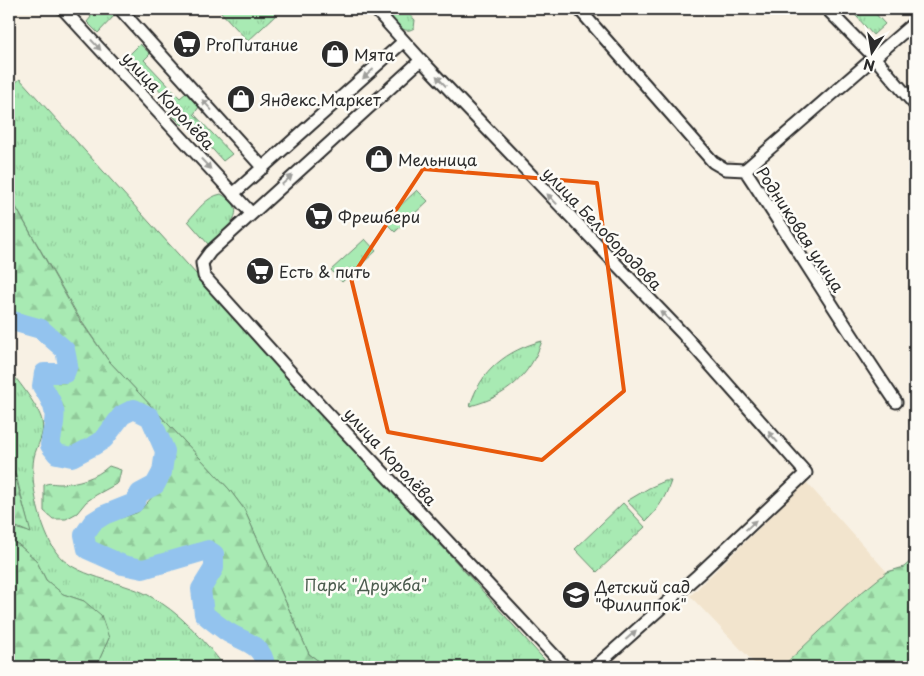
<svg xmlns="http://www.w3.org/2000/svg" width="924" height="676" font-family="'Playpen Sans',sans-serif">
	<defs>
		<pattern id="grass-tufts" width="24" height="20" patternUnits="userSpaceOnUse" patternTransform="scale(1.25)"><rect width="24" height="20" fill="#a8eab3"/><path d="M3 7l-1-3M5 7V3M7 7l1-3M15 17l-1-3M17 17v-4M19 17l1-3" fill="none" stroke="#91c99a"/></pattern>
		<pattern id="forest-firs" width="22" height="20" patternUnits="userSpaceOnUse" patternTransform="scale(1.25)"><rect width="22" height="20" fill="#a8eab3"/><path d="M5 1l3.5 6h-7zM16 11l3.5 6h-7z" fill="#91c99a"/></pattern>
	</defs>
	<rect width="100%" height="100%" fill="#f8f1e4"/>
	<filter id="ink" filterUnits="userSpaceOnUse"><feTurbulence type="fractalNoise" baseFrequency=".02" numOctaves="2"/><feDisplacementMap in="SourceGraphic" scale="10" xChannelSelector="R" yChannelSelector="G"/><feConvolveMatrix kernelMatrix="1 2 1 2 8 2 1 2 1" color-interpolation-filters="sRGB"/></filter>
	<g filter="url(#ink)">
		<path fill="#f2e4cd" d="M806 482 887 572 856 597 782 667H758L690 596Z"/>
		<path fill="url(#grass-tufts)" stroke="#6a8a6f" d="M84 9H111L116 14 98 33 87 22 91 17Z
			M218 9H270L276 15 248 41Z
			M383 9H405L415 20 414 28C402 37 391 17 383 9Z
			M850 9H871L885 24 873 35Z
			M140 44 150 54 144 60 180 98 186 93 199 107 194 114 232 154 223 161 187 121 182 125 168 111 173 105 138 66 132 70 123 61Z
			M20 79 551 667H327L309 654 244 509 229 489 108 360 80 319 9 195V88Z
			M417 190 428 201 395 232 384 221Z
			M221 194C253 212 225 228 208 244L188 221C198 210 206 197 221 194Z
			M365 239 376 251 342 282 331 270Z
			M542 341C530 376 506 397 470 406 480 371 507 350 542 341Z
			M9 370C18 380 40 409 42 421 45 435 37 444 34 457 29 483 41 531 56 552 73 577 122 581 148 595 180 612 203 639 225 667H98L100 658 109 638 84 601 63 594 46 580 36 560 19 545 9 540V524L18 529 30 532 17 479 9 458Z
			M665 481H671C666 496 658 510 646 521L627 501 649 488Z
			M623 503 645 527 597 572 575 549Z"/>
		<path fill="url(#forest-firs)" stroke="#6a8a6f" d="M9 195 79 319 108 360 229 489 244 509 309 654 327 667H269L268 658 262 647 253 638 242 631 228 628 218 620 210 610 208 596 217 555 209 545C200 546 190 546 182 549 171 552 152 564 141 564 124 563 110 551 94 546L90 534C106 520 117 520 136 513 140 512 143 506 147 503 168 480 163 468 162 438L133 405C106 411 114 424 99 439 90 448 75 453 63 454L55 444 61 406 52 395 48 382C64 376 69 373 73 357L67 345 46 328 34 325 9 312Z
			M9 458 16 479 31 533 9 524Z
			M109 466 121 470 118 483 96 495 86 502 77 513 66 519H53L44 511V485C49 482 54 484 60 484 78 483 96 478 109 466Z
			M9 540 19 545 36 560 46 580 63 594 84 601 101 615 109 638 100 658 98 667H9Z
			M915 557V667H782L856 597 887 572 904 567Z"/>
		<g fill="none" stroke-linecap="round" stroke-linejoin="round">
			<path stroke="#93c3ee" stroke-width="20" d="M9 320 41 329 65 350 68 365 65 373H44L42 386C60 413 55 416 50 445L57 454 72 457 93 446 104 439 122 415 134 409 150 417 165 451 162 472 155 485 140 493 134 503 104 515 93 522 84 535 87 549 123 565 143 569 208 550 214 554V568L201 589 204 614C211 620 219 626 226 631 242 642 264 643 265 667"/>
			<defs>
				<path id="minor" d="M63 9 251 213
					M120 9 263 168
					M375 9 421 60 683 334 806 473 698 575 595 667
					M579 9 713 162 725 169 745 170C796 247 844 325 896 402
					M827 9 874 57 915 105
					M421 60 210 252 202 263 204 276 322 407 565 667
					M745 170 915 22
					M233 194 404 41"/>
			</defs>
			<use href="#minor" stroke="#2b2b2b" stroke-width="15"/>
			<use href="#minor" stroke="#fdfcf7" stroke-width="11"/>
		</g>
		<defs><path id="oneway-solid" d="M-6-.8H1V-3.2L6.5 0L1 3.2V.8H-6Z" transform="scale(1.25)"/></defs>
		<g fill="#9e9e9b">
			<use href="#oneway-solid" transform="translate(96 45) rotate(47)"/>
			<use href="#oneway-solid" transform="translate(368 74) rotate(138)"/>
			<use href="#oneway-solid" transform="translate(441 81) rotate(-133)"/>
			<use href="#oneway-solid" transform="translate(207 105) rotate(-132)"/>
			<use href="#oneway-solid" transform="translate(206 164) rotate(47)"/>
			<use href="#oneway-solid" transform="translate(287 180) rotate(-42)"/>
			<use href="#oneway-solid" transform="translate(552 199) rotate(-134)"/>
			<use href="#oneway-solid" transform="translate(665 316) rotate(-134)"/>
			<use href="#oneway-solid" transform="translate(773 437) rotate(-131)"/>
			<use href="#oneway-solid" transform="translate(751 525) rotate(-43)"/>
			<use href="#oneway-solid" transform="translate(631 635) rotate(-42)"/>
		</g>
	</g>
	<path fill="none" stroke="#e8590c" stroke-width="4" stroke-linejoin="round" d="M423 169 597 183 624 391 542 460 388 432 351 278Z"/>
	<defs>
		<symbol id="supermarket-disc" viewBox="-11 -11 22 22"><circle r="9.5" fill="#2b2b2b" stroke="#fdfcf7"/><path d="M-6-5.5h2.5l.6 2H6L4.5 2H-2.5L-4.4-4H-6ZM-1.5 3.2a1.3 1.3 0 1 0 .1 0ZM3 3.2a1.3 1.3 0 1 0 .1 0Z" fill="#fff"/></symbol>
		<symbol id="shop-disc" viewBox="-11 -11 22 22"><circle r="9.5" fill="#2b2b2b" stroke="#fdfcf7"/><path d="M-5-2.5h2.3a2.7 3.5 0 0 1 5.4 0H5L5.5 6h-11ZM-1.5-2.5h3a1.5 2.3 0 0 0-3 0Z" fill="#fff"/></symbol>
		<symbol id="school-disc" viewBox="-11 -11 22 22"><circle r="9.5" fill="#2b2b2b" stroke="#fdfcf7"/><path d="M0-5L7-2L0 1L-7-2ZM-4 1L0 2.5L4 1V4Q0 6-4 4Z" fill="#fff"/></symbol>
	</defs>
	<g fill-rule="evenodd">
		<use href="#supermarket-disc" x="171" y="28" width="32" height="32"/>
		<use href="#shop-disc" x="319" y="38" width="32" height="32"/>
		<use href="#shop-disc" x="225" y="83" width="32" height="32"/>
		<use href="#shop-disc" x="363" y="143" width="32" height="32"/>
		<use href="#supermarket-disc" x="303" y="200" width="32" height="32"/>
		<use href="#supermarket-disc" x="244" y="255" width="32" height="32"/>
		<use href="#school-disc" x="560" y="579" width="32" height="32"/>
	</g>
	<g text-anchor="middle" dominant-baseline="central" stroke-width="5" stroke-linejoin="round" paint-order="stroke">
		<g font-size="16" fill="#2b2b2b" stroke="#fdfcf7" text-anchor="start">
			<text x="206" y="44">ProПитание</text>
			<text x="354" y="54">Мята</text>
			<text x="260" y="99">Яндекс.Маркет</text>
			<text x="398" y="159">Мельница</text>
			<text x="338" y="216">Фрешбери</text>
			<text x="279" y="271">Есть &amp; пить</text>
			<text x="595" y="586">Детский сад<tspan x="595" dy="18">"Филиппок"</tspan></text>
		</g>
		<g font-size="16" fill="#2b2b2b" stroke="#fdfcf7">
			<text transform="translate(169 100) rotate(47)">улица Королёва</text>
			<text transform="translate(603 228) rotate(46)">улица Белобородова</text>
			<text transform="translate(801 229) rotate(57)">Родниковая улица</text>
			<text transform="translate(391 456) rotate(47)">улица Королёва</text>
		</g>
		<g font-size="16" fill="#4a5b4d" stroke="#fdfcf7">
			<text x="366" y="584">Парк "Дружба"</text>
		</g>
	</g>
	<rect width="924" height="676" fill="none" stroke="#fdfcf7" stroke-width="30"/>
	<rect x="15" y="15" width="894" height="646" fill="none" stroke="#2b2b2b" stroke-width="2" filter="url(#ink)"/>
	<g transform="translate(872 52) rotate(192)" stroke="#fdfcf7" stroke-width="4" paint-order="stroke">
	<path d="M0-4L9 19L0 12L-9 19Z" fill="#2b2b2b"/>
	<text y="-8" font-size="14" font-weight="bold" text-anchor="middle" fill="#2b2b2b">N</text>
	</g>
</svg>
